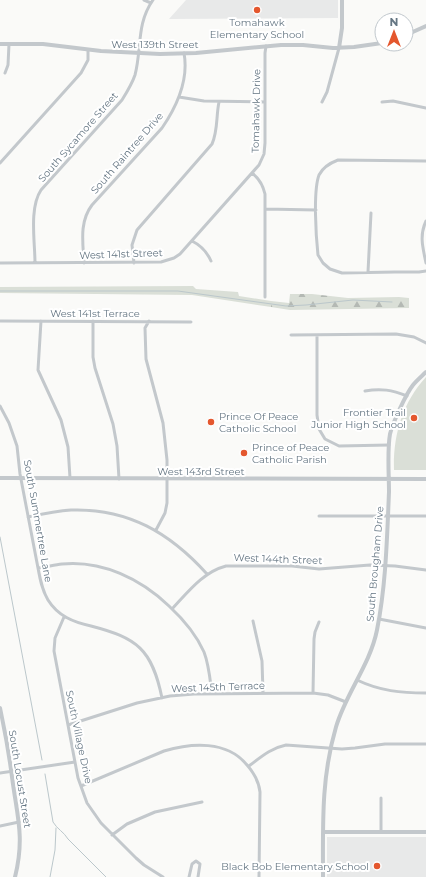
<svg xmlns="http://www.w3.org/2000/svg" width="426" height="877" font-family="Montserrat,sans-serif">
	<defs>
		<pattern id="forest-firs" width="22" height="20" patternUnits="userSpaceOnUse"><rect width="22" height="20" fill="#dadfd7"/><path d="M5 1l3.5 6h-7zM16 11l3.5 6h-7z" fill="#b4b9b4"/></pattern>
	</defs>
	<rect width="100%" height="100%" fill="#fafaf8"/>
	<path fill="#e8e9e9" d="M186 0H338V18L169 19Z
		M327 837H426V877H327Z"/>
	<path fill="#dadfd7" d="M193 286 196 289 238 292 239 296 271 301V307L192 295 0 293V287Z
		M426 377V470H394C393 436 402 403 426 377Z"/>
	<path fill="url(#forest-firs)" d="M290 294H312L348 298 399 297 409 298V308L290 310 271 307V301L289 303Z"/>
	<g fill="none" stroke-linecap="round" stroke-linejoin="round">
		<path stroke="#bbc7cb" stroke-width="1" d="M0 291H178L286 306 306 305 353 300 392 302
			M0 537 42 760
			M45 774 53 822C57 829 64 832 68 839L106 877
			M50 877 55 850 56 828"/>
		<path stroke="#c3c8cc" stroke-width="3" d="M144 0 151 3
			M5 73 8 65 9 44
			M179 97 204 101 265 102
			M322 102 327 92 339 48
			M382 102 393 101 426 108
			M426 161 338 160C330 163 323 167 319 175 313 191 316 237 318 255L323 263 330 269 342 273 395 272H419L426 271
			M0 163 81 73 88 60V50
			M252 173C260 179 263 185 265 194V297
			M265 209 316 210
			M426 221C419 236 423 248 426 263
			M192 241C200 245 207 252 211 261
			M0 263 161 262 174 258 180 254 259 165 264 154 265 143V53L266 46
			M35 263C35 242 29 208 41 190L122 100C127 92 132 84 135 75 142 49 136 24 153 0
			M84 263C83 243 79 222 92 205L162 128C177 106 189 80 184 53
			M134 263 132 245 137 230 212 144C218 131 216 116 219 102
			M368 272 371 213
			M0 321 191 322
			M41 321 38 370 61 420 68 447 70 478
			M93 321V357L95 368 113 424 117 446 119 479
			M149 321 145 328 146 359 163 423 167 460V503L165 513 156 530
			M291 335 396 334 414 337 426 343
			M317 335V415L319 429 325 439 339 446 389 445
			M365 391C381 388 392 390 407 396
			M0 406 9 423 17 446 20 474 38 568C40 579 42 590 48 600 58 616 73 622 91 626 137 638 152 649 162 698
			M319 516H426
			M28 517C42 514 56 511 71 510 128 508 170 533 207 574
			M38 568C46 567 54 565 62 564 102 560 141 579 169 606 183 619 196 634 204 652 209 665 210 679 212 694
			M172 609C188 592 203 572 226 566H292L319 569 370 565 395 566 426 570
			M64 617 55 638 54 651 78 778 87 803 101 823 136 858 144 865 163 877
			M379 619 426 628
			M253 621 262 661 263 693
			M357 680C380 691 401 693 426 693
			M313 693 314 639 315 632 319 622
			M68 725 137 703 170 696 194 694 313 693 328 695 346 702
			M249 766C261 757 271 748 286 745L342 749 355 748 385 744H426
			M0 773 75 762
			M81 786 164 751C191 743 227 740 247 765 254 773 259 782 260 792L259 877
			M381 798V832
			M0 826 19 822
			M112 835 127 824 155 812 202 802
			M189 877 192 864 196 861 200 864 198 877"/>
		<path stroke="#c3c8cc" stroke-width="4" d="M406 35 426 26
			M0 44H43L101 51 160 54 196 53 281 45H303L333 48 354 47 382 43
			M339 48 342 28V0
			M0 478 426 479
			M0 708C5 731 9 754 12 777 17 816 25 837 15 877
			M323 832H426
			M323 877C323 825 321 778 336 727 346 693 370 665 377 630 386 585 387 538 389 492 389 474 387 451 390 434 393 422 406 394 413 385 417 380 422 376 426 372"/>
	</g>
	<g fill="#e4572e" stroke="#fff" stroke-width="1.5">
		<circle cx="257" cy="10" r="4"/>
		<circle cx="414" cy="418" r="4"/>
		<circle cx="211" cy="422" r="4"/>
		<circle cx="244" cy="453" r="4"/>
		<circle cx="377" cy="866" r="4"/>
	</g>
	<g text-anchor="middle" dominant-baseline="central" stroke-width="4" stroke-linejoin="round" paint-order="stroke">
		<g font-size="10" fill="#657683" stroke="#fff" text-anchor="end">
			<text x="257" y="22" text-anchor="middle">Tomahawk<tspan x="257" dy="12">Elementary School</tspan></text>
			<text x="406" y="412">Frontier Trail<tspan x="406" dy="12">Junior High School</tspan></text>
			<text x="219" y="416" text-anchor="start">Prince Of Peace<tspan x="219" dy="12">Catholic School</tspan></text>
			<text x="252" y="447" text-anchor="start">Prince of Peace<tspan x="252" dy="12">Catholic Parish</tspan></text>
			<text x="369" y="866">Black Bob Elementary School</text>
		</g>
		<g font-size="10" fill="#657683" stroke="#fff">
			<text x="155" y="44">West 139th Street</text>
			<text transform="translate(256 111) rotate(-89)">Tomahawk Drive</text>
			<text transform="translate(78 137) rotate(-49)">South Sycamore Street</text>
			<text transform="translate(127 153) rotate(-49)">South Raintree Drive</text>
			<text transform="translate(121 254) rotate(-2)">West 141st Street</text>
			<text x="95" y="313">West 141st Terrace</text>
			<text x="201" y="471">West 143rd Street</text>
			<text transform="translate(38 521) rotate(80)">South Summertree Lane</text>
			<text transform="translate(278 559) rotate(2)">West 144th Street</text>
			<text transform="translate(375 564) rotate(-85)">South Brougham Drive</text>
			<text transform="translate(218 687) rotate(-2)">West 145th Terrace</text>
			<text transform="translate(79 737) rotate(78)">South Village Drive</text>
			<text transform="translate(20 779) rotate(81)">South Locust Street</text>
		</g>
	</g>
	<g transform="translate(394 32)"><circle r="19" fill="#ffffff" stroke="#c1c8cd"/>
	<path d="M0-3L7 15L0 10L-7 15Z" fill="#e4572e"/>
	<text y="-6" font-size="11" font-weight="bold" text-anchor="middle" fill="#657683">N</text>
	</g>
</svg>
